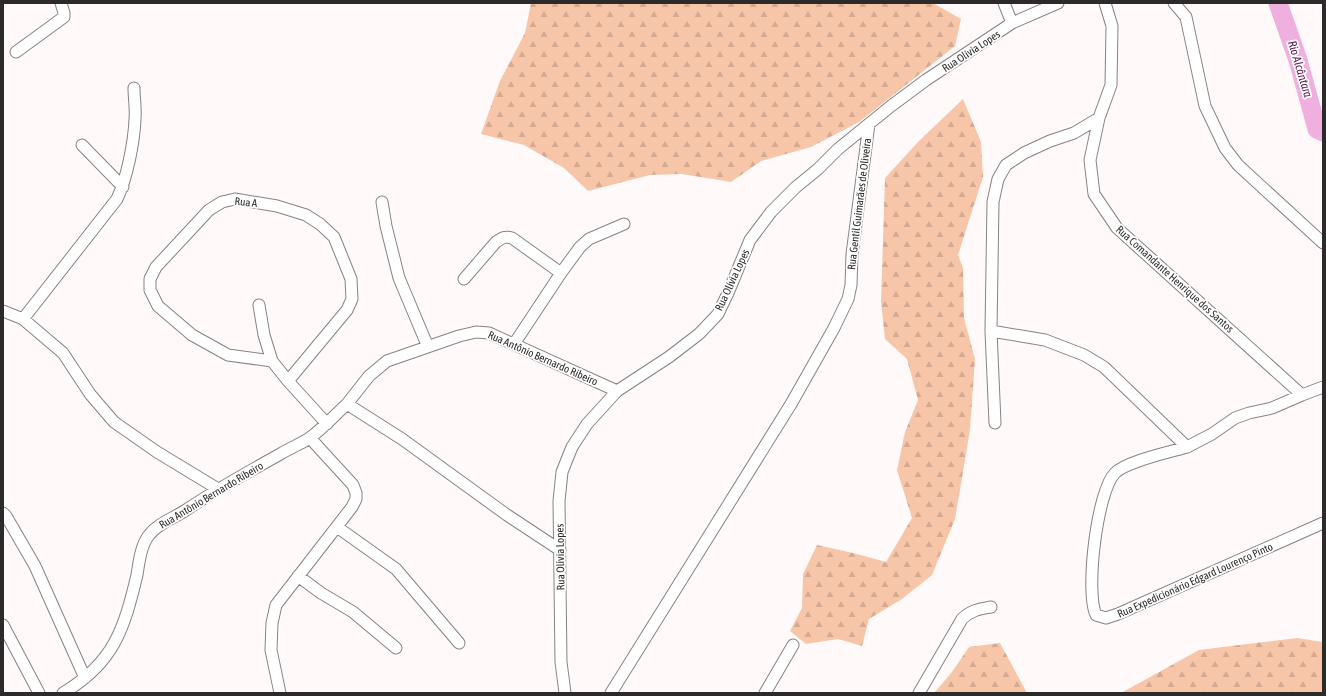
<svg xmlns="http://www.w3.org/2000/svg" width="1326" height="696" font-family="'Asap Condensed',sans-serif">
	<defs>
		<pattern id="forest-firs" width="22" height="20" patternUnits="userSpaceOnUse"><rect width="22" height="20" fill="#f7c6a9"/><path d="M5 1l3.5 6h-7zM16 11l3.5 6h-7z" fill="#d4aa92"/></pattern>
	</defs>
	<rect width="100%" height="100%" fill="#fff9f9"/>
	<path fill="url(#forest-firs)" d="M531 3H933L961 19 955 46 859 122 811 147 761 161 731 182 682 174 650 175 588 191 564 168 524 145 481 134 500 81 525 33Z
		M963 99 981 142 983 177 958 255 963 268 964 318 975 359 970 430 955 519 932 575 902 599 869 619 862 646 838 639 806 644 790 631 802 608 803 574 817 545 853 553 886 562 912 518 897 470 905 432 918 400 907 359 885 339 881 302 885 178 918 142Z
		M1297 638 1323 642V693H1121L1199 650Z
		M1000 643 1027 693H934L952 672 969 647Z"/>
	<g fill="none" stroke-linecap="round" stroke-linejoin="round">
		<path stroke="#efafdf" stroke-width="19" d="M1278 3 1298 60 1317 129 1323 132"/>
		<defs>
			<path id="minor" d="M1004 3 1012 23
				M1174 3 1186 17 1205 106 1225 148 1238 165 1323 243
				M16 52 64 17V13L61 3
				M1099 118 1090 160 1094 194 1117 228 1302 395
				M82 145 123 187
				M382 202 386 226 399 278 428 347
				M464 279 496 242C502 238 504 236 512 238L561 273
				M259 305 264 335 272 361
				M3 311 23 319 63 353 90 394 114 422 157 452 218 489
				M23 319 117 199C127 178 134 143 135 119 136 109 134 98 134 88
				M991 331 1045 340 1084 355 1104 367 1187 447 1212 434 1235 418 1249 413 1272 408 1302 395 1323 387
				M514 344 561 273 580 247 589 239 624 224
				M288 381 347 310 352 299 351 279 334 237 320 224 306 215 277 206 235 199 222 202 209 210 156 267 150 279V290L158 306 192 335 228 355 272 361 288 381 327 424
				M347 404 369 376 387 361 459 336 476 332 489 333 617 391
				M995 423 991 331 993 202 998 179 1006 165 1024 153 1050 141 1074 133 1099 118 1111 85 1112 26 1105 3
				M1187 447C1170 452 1127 461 1115 473 1097 491 1085 592 1096 615L1106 618 1118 614 1323 523
				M3 513 6 516 35 566 85 678
				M337 527 396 569 459 643
				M298 576 321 593 353 612 396 648
				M3 625 39 693
				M63 693C114 663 124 629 137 575 139 562 141 545 149 535 158 523 174 518 186 510 217 489 250 471 282 453 292 447 303 443 311 437 324 427 335 415 347 404L402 439 507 515 560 550
				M280 693 271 650 272 623 276 605 352 507 356 499V493L353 485 310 438
				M565 693 561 662 559 501 562 472 572 447 587 424 617 391 669 357 699 334 718 314 728 293 750 240 771 212 796 187 818 169 838 149 891 106 926 80 1012 23 1058 3
				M611 693 791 404 834 328 848 299 851 285 852 254 869 124
				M765 693 793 645
				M919 693 962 619C971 610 980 609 991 607"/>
		</defs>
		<use href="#minor" stroke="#888283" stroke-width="13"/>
		<use href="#minor" stroke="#fff" stroke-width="11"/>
	</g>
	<g text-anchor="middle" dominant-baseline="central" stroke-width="3.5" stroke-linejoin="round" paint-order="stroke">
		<g font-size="11" fill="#2c2a2a" stroke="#fff">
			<text transform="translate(971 51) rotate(-33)">Rua Olívia Lopes</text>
			<text transform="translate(246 202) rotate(6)">Rua A</text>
			<text transform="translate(859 204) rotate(-83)">Rua Gentil Guimarães de Oliveira</text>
			<text transform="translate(1175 279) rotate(42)">Rua Comandante Henrique dos Santos</text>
			<text transform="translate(732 280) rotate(-65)">Rua Olívia Lopes</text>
			<text transform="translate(543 358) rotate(24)">Rua Antônio Bernardo Ribeiro</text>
			<text transform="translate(211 495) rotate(-31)">Rua Antônio Bernardo Ribeiro</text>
			<text transform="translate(560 557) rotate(-91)">Rua Olívia Lopes</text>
			<text transform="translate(1195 580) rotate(-24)">Rua Expedicionário Edgard Lourenço Pinto</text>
		</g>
		<g font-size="12" font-style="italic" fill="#5c1350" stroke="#fff">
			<text transform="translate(1300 69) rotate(73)">Rio Alcântara</text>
		</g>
	</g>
	<rect width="1326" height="696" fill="none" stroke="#2c2a2a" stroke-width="8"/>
</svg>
